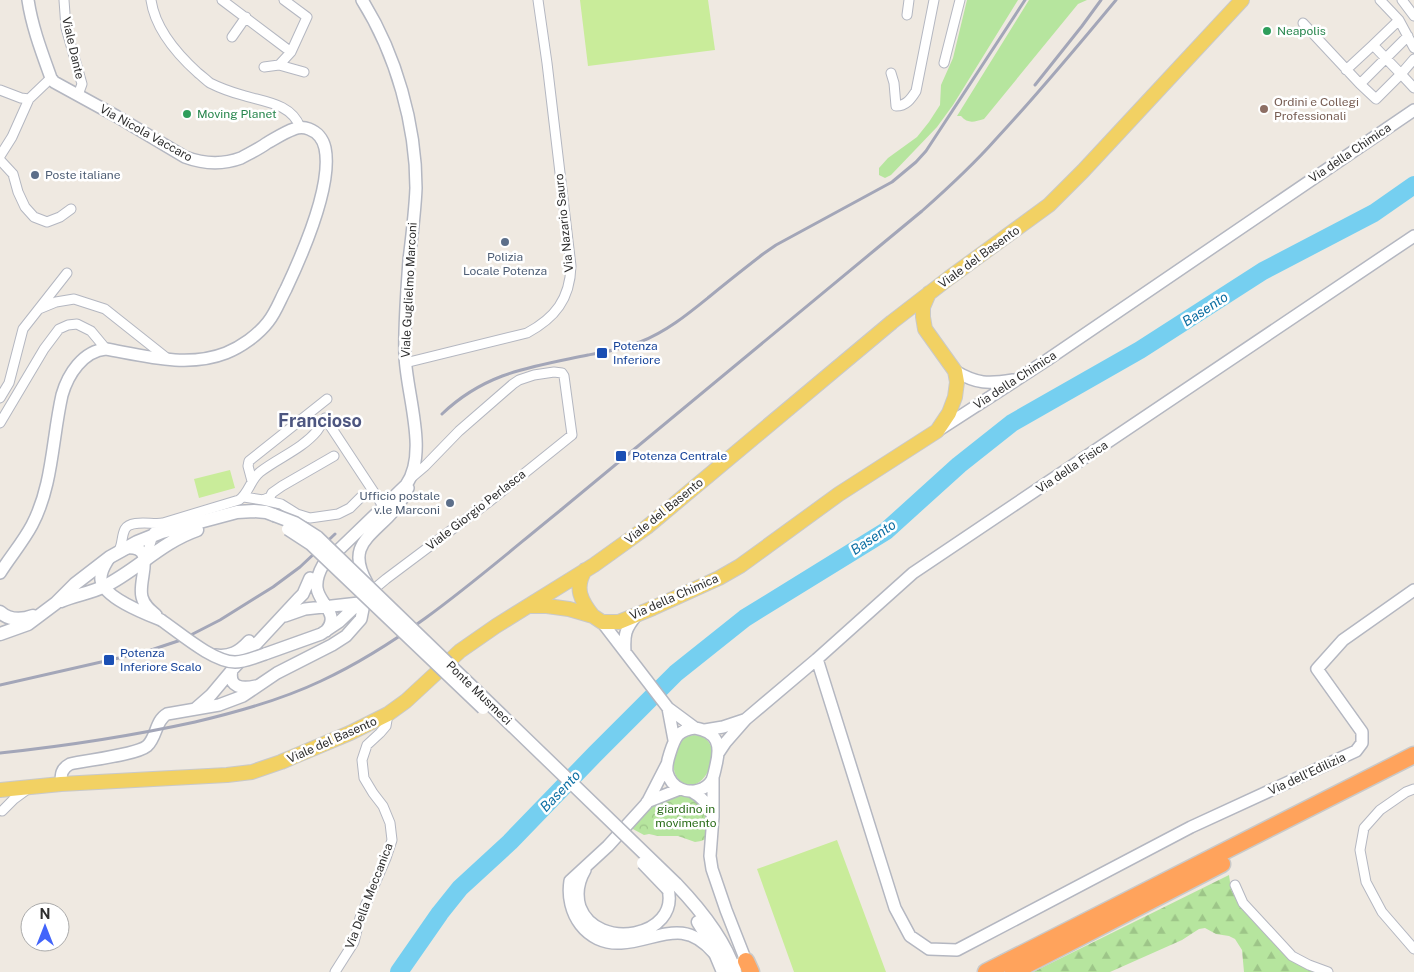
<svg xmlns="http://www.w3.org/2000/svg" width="1414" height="972" font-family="'Public Sans',sans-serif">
	<defs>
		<pattern id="forest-firs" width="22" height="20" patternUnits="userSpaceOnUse" patternTransform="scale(1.25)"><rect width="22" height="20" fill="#b6e59e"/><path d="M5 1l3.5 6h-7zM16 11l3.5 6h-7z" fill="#9dc588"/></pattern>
		<pattern id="park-crowns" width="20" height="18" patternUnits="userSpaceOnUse" patternTransform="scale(1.25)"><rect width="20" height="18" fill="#b6e59e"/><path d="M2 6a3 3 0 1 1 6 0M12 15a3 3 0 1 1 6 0" fill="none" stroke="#9dc588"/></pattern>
	</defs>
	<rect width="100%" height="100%" fill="#efe9e1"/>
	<path fill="#b6e59e" d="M967 0H1018L953 105 937 127 891 175 885 178 879 175V168L888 158 917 137 929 122 940 105 941 85 953 58Z
		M1029 0H1087L1078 4 984 119C974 122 968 124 961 116H957Z
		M694 735C732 737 703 806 678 779 670 770 674 750 681 742 684 737 689 736 694 735Z"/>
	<path fill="url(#forest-firs)" d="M1229 875 1231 889 1240 907 1288 958 1313 972H1244L1242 950 1235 939 1229 936 1216 934 1205 928 1199 929 1182 940 1110 972H1033Z"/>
	<path fill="url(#park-crowns)" d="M680 795 695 797 708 813 706 839 701 841 695 842 678 836H658L649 834 644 835 631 828 654 804Z"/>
	<path fill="#c9ec9a" d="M580 0H708L715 50 588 66Z
		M230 470 235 488 199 498 194 479Z
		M837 840 886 972H794L757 869Z"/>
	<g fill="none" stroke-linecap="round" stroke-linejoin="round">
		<path stroke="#75cff0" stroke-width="18" d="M399 972 440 913 460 888 510 842 595 754 676 673 745 618 886 531 959 465 1012 423 1140 350 1263 271 1374 213 1414 185"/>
		<defs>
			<path id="minor" d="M64 0 66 28 82 84 78 95
				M151 0C155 28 177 54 198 73 202 76 206 80 210 83 220 88 231 92 242 95 264 102 291 103 300 127
				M222 0 291 52
				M284 0 307 17 291 52 279 65 304 72
				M1380 0 1399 20 1414 48
				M1402 0 1414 16
				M907 15 909 0
				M1303 23 1360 84 1408 36
				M232 37 246 17
				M1414 59 1401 74 1414 88
				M944 63 960 0
				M264 67 279 65
				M1346 70 1373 45
				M891 73 894 83 896 106C906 106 911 99 916 91L934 0
				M1360 84 1376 99 1401 74 1373 45 1399 20
				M0 90 21 98 29 99 51 78
				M0 156 12 137 29 99
				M0 160 13 174 18 192 25 207 34 217 47 222 60 217 71 209
				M39 309 56 302 74 299 105 309 168 359
				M405 363 527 333C555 318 570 299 571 266L547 63 538 0
				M0 398 9 383 23 329 67 273
				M0 423 44 349 59 329 68 325 77 324 91 331 106 349
				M252 481 248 466 249 461 327 399
				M244 497 263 500 270 497 272 493 282 486 334 456
				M263 500 281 504 297 514 310 518 338 514 350 508 361 497
				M118 552C123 545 121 537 125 529 131 519 153 525 163 523L239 500C249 493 250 480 260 472 278 458 302 449 317 431 320 427 322 422 325 418L383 506
				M145 560 154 532
				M368 594 386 579 490 501 572 435 564 376 562 373 554 372 534 375 519 380 513 384 459 431 425 466 412 477
				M1414 789 1406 792 1380 810 1364 828 1360 850 1366 882 1382 912 1414 949
				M2 811 14 799 29 788
				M1235 885 1243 903 1292 956 1309 965 1328 972
				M335 972 354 942 360 918 386 858 392 840 390 823 383 806 373 793 364 778 362 760 367 745 380 733 386 726 388 714"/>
			<path id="tertiary" d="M955 371C977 384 988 384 1013 380
				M939 430 1047 360 1414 110
				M125 548C159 544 137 580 142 597 144 605 150 610 156 615
				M109 558C105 565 100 571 101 580 104 598 146 614 161 620
				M0 573C10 557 23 542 32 525 53 485 52 439 62 395 68 374 83 351 106 349 145 356 188 368 226 353 241 347 258 335 268 322 276 312 280 300 286 289 302 255 333 186 325 148 323 139 317 132 309 129 304 127 299 127 294 129 285 132 276 138 267 143 259 149 250 153 241 158 222 165 204 164 185 157L116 116 54 82 51 78C42 53 32 27 28 0
				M367 583C348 549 365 540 388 517 396 509 403 499 408 488
				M285 616 305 609 359 603
				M602 622 668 708 695 728
				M326 631C341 614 319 604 317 588 316 579 319 572 323 565L406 485C429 453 406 393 405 355 404 325 407 290 409 260 412 236 415 212 416 188 416 125 396 54 362 0
				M625 652C624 635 625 629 636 616
				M265 654 321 634 339 622 359 603
				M215 655C230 657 239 652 249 641
				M817 659 895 908 910 936 929 949 957 950 1191 827 1356 751 1362 743V732L1317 669 1343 640 1414 590
				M232 670C228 688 242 689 256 686
				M668 708 674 740
				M195 709 211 695 232 670 298 599 303 594 310 578
				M695 728C718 732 721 745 716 765 715 770 714 775 712 780 706 790 692 794 681 789 674 786 669 780 667 772 666 765 668 759 670 753 675 737 678 730 695 728Z
				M705 730 723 727 744 720
				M719 752 725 743 746 719 817 659 913 573 1414 236
				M667 764 647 803 608 846 570 881C565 913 586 945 621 943 657 941 683 916 714 953
				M713 778V817L710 856 712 869 726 910 746 961 740 964
				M61 784C61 774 61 769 70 764 87 760 136 755 147 746 157 737 155 721 167 714L219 705 243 696 277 673 332 645 346 636 361 619 363 609 359 603
				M691 791C702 797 707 803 712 815
				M647 802 680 789
				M585 870C578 882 576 894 580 907 597 952 680 937 668 889"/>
			<path id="secondary" d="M61 601C75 595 91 593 105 586 137 570 162 542 197 530
				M0 612C10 621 22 620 33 616
				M0 634 28 624 56 603 75 584 110 557 137 542 162 532 237 512 254 511 266 512 274 515
				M676 884C699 908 725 940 735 972
				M698 922 710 941 723 972"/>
			<path id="primary" d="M585 570C574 588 581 601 593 616
				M529 606H547L569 609 593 616 602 622H619L653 608 719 578 740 566 839 494 937 431 949 413 955 397 957 382 955 371 925 329 923 317V307L929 293
				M0 790 61 784 227 775 252 772 281 762 350 733 388 714 406 701 460 651 496 626 594 565 647 527 892 322 949 278 1049 205 1083 171 1242 0"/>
			<path id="motorway" d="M746 961 751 972
				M986 972 1414 755
				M1013 972 1222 864"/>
		</defs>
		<use href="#minor" stroke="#b4b7c1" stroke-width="11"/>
		<use href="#tertiary" stroke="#b4b7c1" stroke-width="14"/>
		<use href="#secondary" stroke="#b4b7c1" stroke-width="15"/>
		<use href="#primary" stroke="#c9c9c9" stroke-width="16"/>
		<use href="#motorway" stroke="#c9c9c9" stroke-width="19"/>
		<use href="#minor" stroke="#fff" stroke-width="9"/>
		<use href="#tertiary" stroke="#fff" stroke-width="11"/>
		<use href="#secondary" stroke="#fff" stroke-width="12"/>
		<use href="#primary" stroke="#f2d163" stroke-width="14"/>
		<use href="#motorway" stroke="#ffa35c" stroke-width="16"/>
		<path stroke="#a3a6b8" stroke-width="3" d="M1035 85 1082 26 1101 0
			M442 414C486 372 531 367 588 355 605 352 623 349 640 342 666 332 688 314 709 297 727 282 745 268 763 254L776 245 892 182 916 162 926 151 1025 0
			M0 685 145 652 181 640 220 620 273 587 300 567 335 534
			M0 753C66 746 131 736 195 722 238 712 281 700 321 681 411 639 485 571 562 509 683 410 802 310 922 211 948 188 973 165 996 139 1038 94 1077 47 1116 0"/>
		<defs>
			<path id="tertiary-bridge" d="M161 620C180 633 213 662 235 662 245 662 256 657 265 654"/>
			<path id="secondary-bridge" d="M274 515 295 523 317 537 676 884
				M288 529 311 544 483 708
				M643 863 668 889"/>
		</defs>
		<use href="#tertiary-bridge" stroke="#b4b7c1" stroke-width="14" stroke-linecap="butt"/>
		<use href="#secondary-bridge" stroke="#b4b7c1" stroke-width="15" stroke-linecap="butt"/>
		<use href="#tertiary-bridge" stroke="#fff" stroke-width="11"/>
		<use href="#secondary-bridge" stroke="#fff" stroke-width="12"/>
	</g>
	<g fill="#2e9e5b" stroke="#fff" stroke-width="2">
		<circle cx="1267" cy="31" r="5"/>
		<circle cx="187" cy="114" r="5"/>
	</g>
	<circle fill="#8d6e63" stroke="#fff" stroke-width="2" cx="1264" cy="109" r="5"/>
	<g fill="#5c6f8a" stroke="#fff" stroke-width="2">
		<circle cx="35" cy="175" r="5"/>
		<circle cx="505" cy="242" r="5"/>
		<circle cx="450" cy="503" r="5"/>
	</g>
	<g fill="#1a4fb4" stroke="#fff" stroke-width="2">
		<rect x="596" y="347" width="12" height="12" rx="2.5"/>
		<rect x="615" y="450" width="12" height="12" rx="2.5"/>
		<rect x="103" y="654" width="12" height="12" rx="2.5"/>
	</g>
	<g text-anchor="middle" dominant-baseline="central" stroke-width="5" stroke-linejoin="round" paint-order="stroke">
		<g font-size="12" fill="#27864d" stroke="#fff" text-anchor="start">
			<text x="1277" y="31">Neapolis</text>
			<text x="197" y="114">Moving Planet</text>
		</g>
		<g font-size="12" fill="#2e2e2e" stroke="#fff">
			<text transform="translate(73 48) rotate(77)">Viale Dante</text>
			<text transform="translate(146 133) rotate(29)">Via Nicola Vaccaro</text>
			<text transform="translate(1350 153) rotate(-34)">Via della Chimica</text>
			<text transform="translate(564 223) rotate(-96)">Via Nazario Sauro</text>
			<text transform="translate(979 257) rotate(-36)">Viale del Basento</text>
			<text transform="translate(409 290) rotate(-87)">Viale Guglielmo Marconi</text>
			<text transform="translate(1015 380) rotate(-33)">Via della Chimica</text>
			<text transform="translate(1072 467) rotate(-34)">Via della Fisica</text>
			<text transform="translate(476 510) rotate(-38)">Viale Giorgio Perlasca</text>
			<text transform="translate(664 511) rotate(-39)">Viale del Basento</text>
			<text transform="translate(674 597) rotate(-24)">Via della Chimica</text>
			<text transform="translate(479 693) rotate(44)">Ponte Musmeci</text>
			<text transform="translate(332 740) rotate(-24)">Viale del Basento</text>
			<text transform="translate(1307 774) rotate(-25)">Via dell'Edilizia</text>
			<text transform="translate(369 896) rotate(-69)">Via Della Meccanica</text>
		</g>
		<g font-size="12" fill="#785e54" stroke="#fff" text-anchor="start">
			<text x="1274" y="102">Ordini e Collegi<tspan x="1274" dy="14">Professionali</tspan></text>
		</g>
		<g font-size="12" fill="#4e5e75" stroke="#fff" text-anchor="start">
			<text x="45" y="175">Poste italiane</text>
			<text x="505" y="257" text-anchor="middle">Polizia<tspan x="505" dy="14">Locale Potenza</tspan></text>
			<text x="440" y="496" text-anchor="end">Ufficio postale<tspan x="440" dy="14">v.le Marconi</tspan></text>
		</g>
		<g font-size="12" fill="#164399" stroke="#fff" text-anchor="start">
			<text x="613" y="346">Potenza<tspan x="613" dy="14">Inferiore</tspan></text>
			<text x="632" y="456">Potenza Centrale</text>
			<text x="120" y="653">Potenza<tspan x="120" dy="14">Inferiore Scalo</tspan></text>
		</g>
		<g font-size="12" fill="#2c6e1b" stroke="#fff">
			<text x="686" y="809">giardino in<tspan x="686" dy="14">movimento</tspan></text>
		</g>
		<g font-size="14" font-style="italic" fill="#0d6fa3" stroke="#fff">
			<text transform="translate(1205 309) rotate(-33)">Basento</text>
			<text transform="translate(873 537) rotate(-34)">Basento</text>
			<text transform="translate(560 791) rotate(-46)">Basento</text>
		</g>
		<g font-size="18" font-weight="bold" fill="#4d5680" stroke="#fff">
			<text x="320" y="420">Francioso</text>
		</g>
	</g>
	<g transform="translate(45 927)"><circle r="24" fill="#ffffff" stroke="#ababab"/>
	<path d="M0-4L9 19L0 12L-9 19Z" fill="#4264fb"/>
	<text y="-8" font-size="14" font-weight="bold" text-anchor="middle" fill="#2e2e2e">N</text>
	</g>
</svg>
